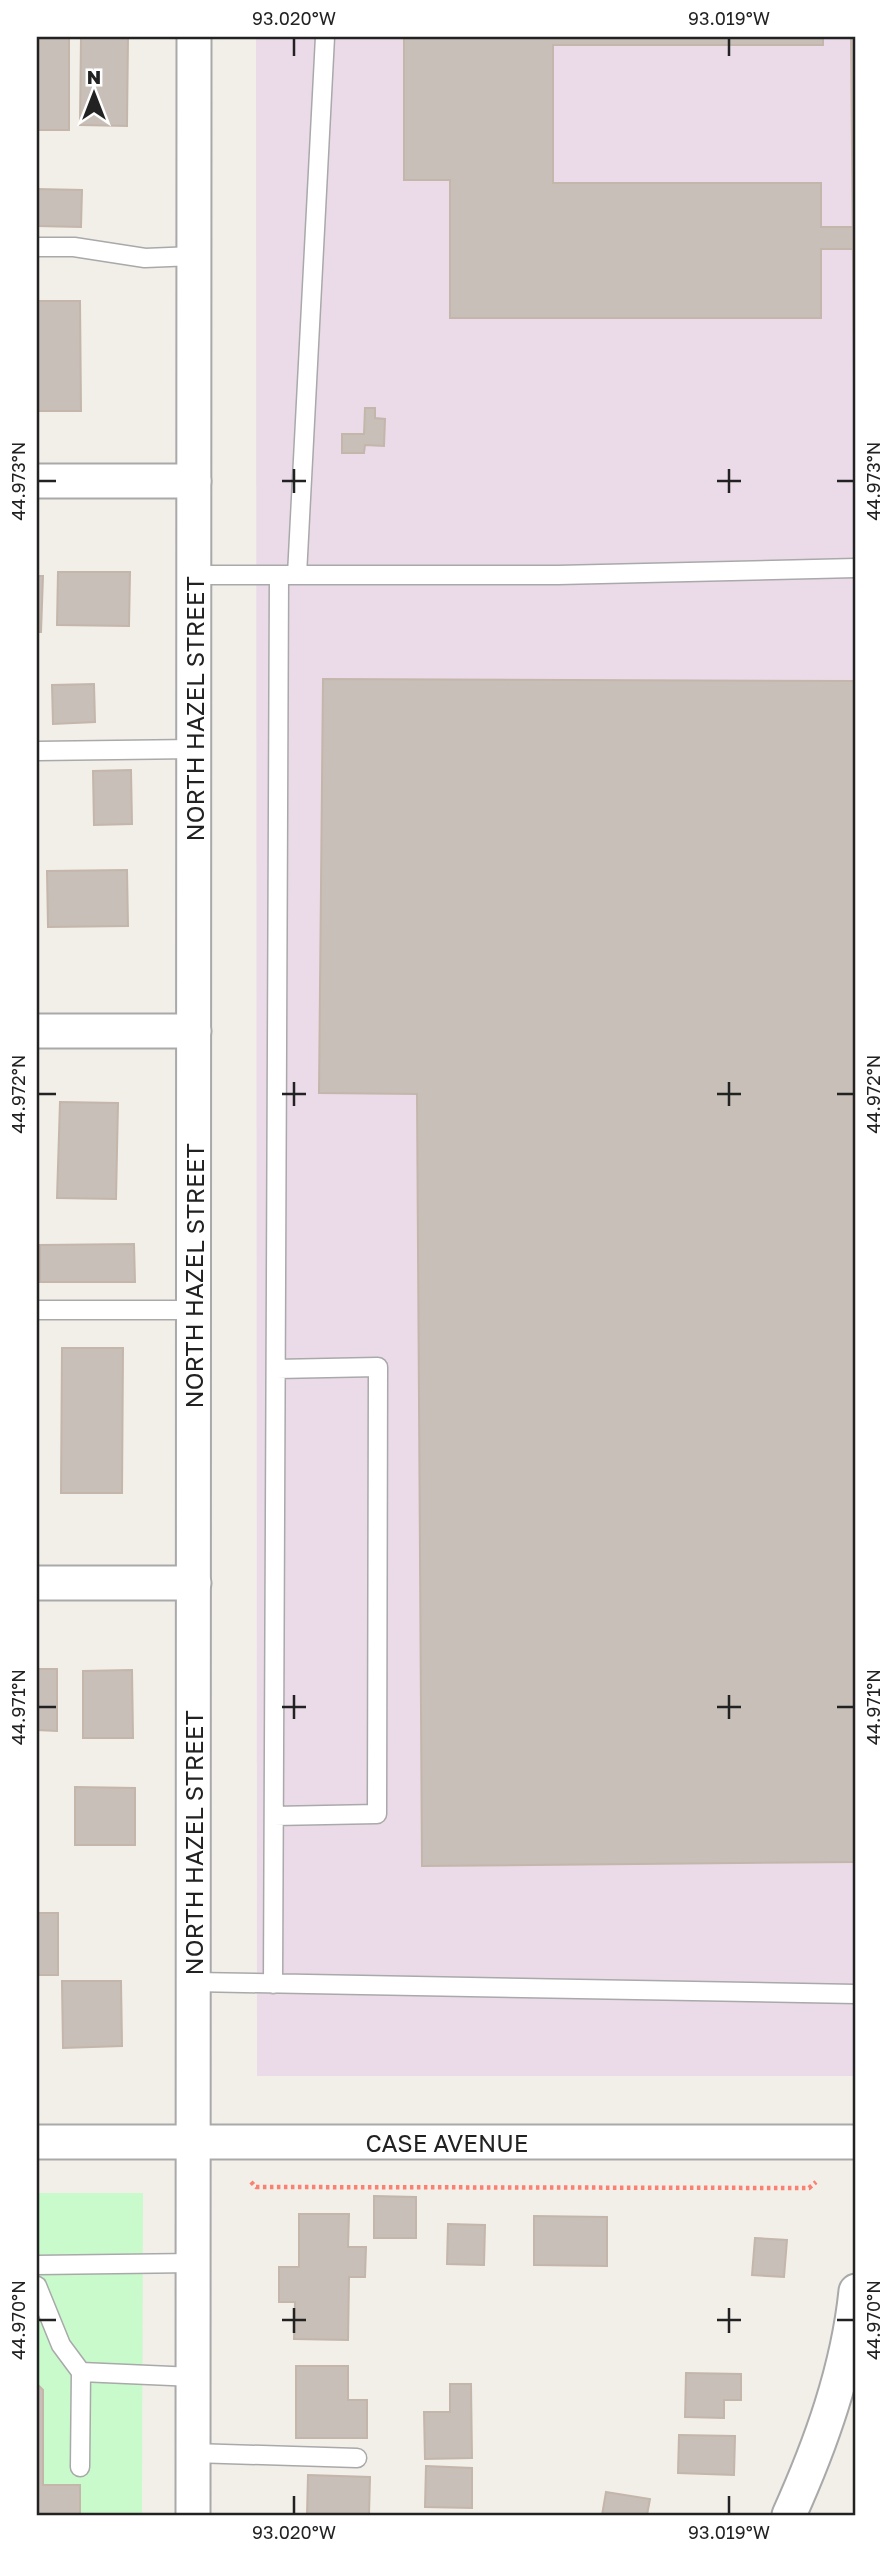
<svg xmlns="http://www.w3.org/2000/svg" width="893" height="2552" font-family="'Golos Text',sans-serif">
	<rect width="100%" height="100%" fill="#f2efe9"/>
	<path fill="#ebdbe8" d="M256 37H856V2076H257Z"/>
	<path fill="#c8facc" d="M37 2193H143L142 2515H37Z"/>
	<path fill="#c7bfb8" stroke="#c4b6ab" stroke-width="2" d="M37 37H69V130H37Z
		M81 37H128L127 126 80 125Z
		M404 37H823V45H553V183H821V227H853V249H821V318H450V180H404Z
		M851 37H856V381H854Z
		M37 189 82 190 81 227 37 226Z
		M37 301H80L81 411H37Z
		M365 408H375V418L385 419 384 446 365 445 364 453H342V434H364Z
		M58 572H130L129 626 57 625Z
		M37 576H43L41 632H37Z
		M323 679 856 681V1862L422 1866 417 1094 319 1093Z
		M94 684 95 722 53 724 52 685Z
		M131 770 132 824 94 825 93 771Z
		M127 870 128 926 48 927 47 871Z
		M60 1102 118 1103 116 1199 57 1198Z
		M134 1244 135 1282H40V1245Z
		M62 1348H123L122 1493H61Z
		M37 1669H57V1731L37 1730Z
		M132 1670 133 1738H83V1671Z
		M75 1787 135 1788V1845H75Z
		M37 1913H58V1975H37Z
		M62 1981H121L122 2046 63 2048Z
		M374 2196 416 2197V2238H374Z
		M299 2214H349L348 2247H366L365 2277H349L348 2340 294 2339 295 2302H279V2267H299Z
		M534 2216 607 2217V2266L534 2265Z
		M448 2224 485 2225 484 2265 447 2264Z
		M755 2238 787 2240 784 2277 752 2275Z
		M296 2366H348V2400H367V2438H296Z
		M686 2373 741 2374V2400H724V2418L685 2417Z
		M37 2384 43 2390V2485H80V2515H37Z
		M450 2384H471L472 2458 425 2459 424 2412H450Z
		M679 2435 735 2436 734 2475 678 2473Z
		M426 2466 472 2468V2508L425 2507Z
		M308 2475 370 2477 369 2515H307Z
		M606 2492 650 2499 647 2515H602Z"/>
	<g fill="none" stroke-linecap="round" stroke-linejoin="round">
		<defs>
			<path id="service" d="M37 247H74L145 258 194 256
				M194 575H558L856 568
				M297 575 325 37
				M37 751 194 749
				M37 1310H194
				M274 1816 377 1814 378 1367 276 1369
				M194 1982 856 1994
				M273 1984 279 575
				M37 2265 194 2263
				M37 2286 61 2345 81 2372 80 2467
				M81 2372 194 2377
				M193 2453 357 2458"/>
			<g id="minor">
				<path d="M37 481H194"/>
				<path d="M37 1031H194"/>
				<path d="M37 1583H194"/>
				<path id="s1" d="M37 2142H856"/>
				<path id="s2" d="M193 2515 194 37"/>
				<path d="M789 2515C821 2444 848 2369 856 2291"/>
			</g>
		</defs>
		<use href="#service" stroke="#a9a9a9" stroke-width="21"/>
		<use href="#minor" stroke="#a9a9a9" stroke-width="37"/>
		<path stroke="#fa8072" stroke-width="4.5" stroke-dasharray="3.5 3.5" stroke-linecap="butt" d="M251 2182 256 2187 809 2188 816 2182"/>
		<use href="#service" stroke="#fff" stroke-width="18"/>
		<use href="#minor" stroke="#fff" stroke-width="33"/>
	</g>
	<path fill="none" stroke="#222" stroke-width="2.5" d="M294 38V56M729 38V56M294 469V493M729 469V493M38 481H56M282 481H306M717 481H741M837 481H854M294 1082V1106M729 1082V1106M38 1094H56M282 1094H306M717 1094H741M837 1094H854M294 1695V1719M729 1695V1719M38 1707H56M282 1707H306M717 1707H741M837 1707H854M294 2308V2333M729 2308V2333M38 2320H56M282 2320H306M717 2320H741M837 2320H854M294 2496V2514M729 2496V2514"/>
	<g text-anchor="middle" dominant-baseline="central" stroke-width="6" stroke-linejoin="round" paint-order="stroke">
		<g font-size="24" fill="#222" stroke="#fff">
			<text stroke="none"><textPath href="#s2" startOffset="1806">NORTH HAZEL STREET</textPath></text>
			<text stroke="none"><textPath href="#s2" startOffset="1239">NORTH HAZEL STREET</textPath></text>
			<text stroke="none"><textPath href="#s2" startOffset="672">NORTH HAZEL STREET</textPath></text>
			<text stroke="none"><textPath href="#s1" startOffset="410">CASE AVENUE</textPath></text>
		</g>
	</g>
	<rect width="893" height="2552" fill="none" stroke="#ffffff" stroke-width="77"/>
	<g transform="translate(94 94)" stroke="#ffffff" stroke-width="5" paint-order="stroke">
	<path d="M0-5L12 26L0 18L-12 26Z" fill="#222222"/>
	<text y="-10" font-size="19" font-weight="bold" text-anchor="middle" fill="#222222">N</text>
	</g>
	<rect x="38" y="38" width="816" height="2476" fill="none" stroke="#222" stroke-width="2.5"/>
	<g font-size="18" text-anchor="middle" fill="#222">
		<text x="294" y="25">93.020°W</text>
		<text x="729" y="25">93.019°W</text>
		<text transform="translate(19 481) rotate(-90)" y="6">44.973°N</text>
		<text transform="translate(874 481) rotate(-90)" y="6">44.973°N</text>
		<text transform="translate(19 1094) rotate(-90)" y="6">44.972°N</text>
		<text transform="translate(874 1094) rotate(-90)" y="6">44.972°N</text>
		<text transform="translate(19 1707) rotate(-90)" y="6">44.971°N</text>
		<text transform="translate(874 1707) rotate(-90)" y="6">44.971°N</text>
		<text transform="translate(19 2320) rotate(-90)" y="6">44.970°N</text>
		<text transform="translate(874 2320) rotate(-90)" y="6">44.970°N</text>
		<text x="294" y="2539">93.020°W</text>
		<text x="729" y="2539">93.019°W</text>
	</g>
</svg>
